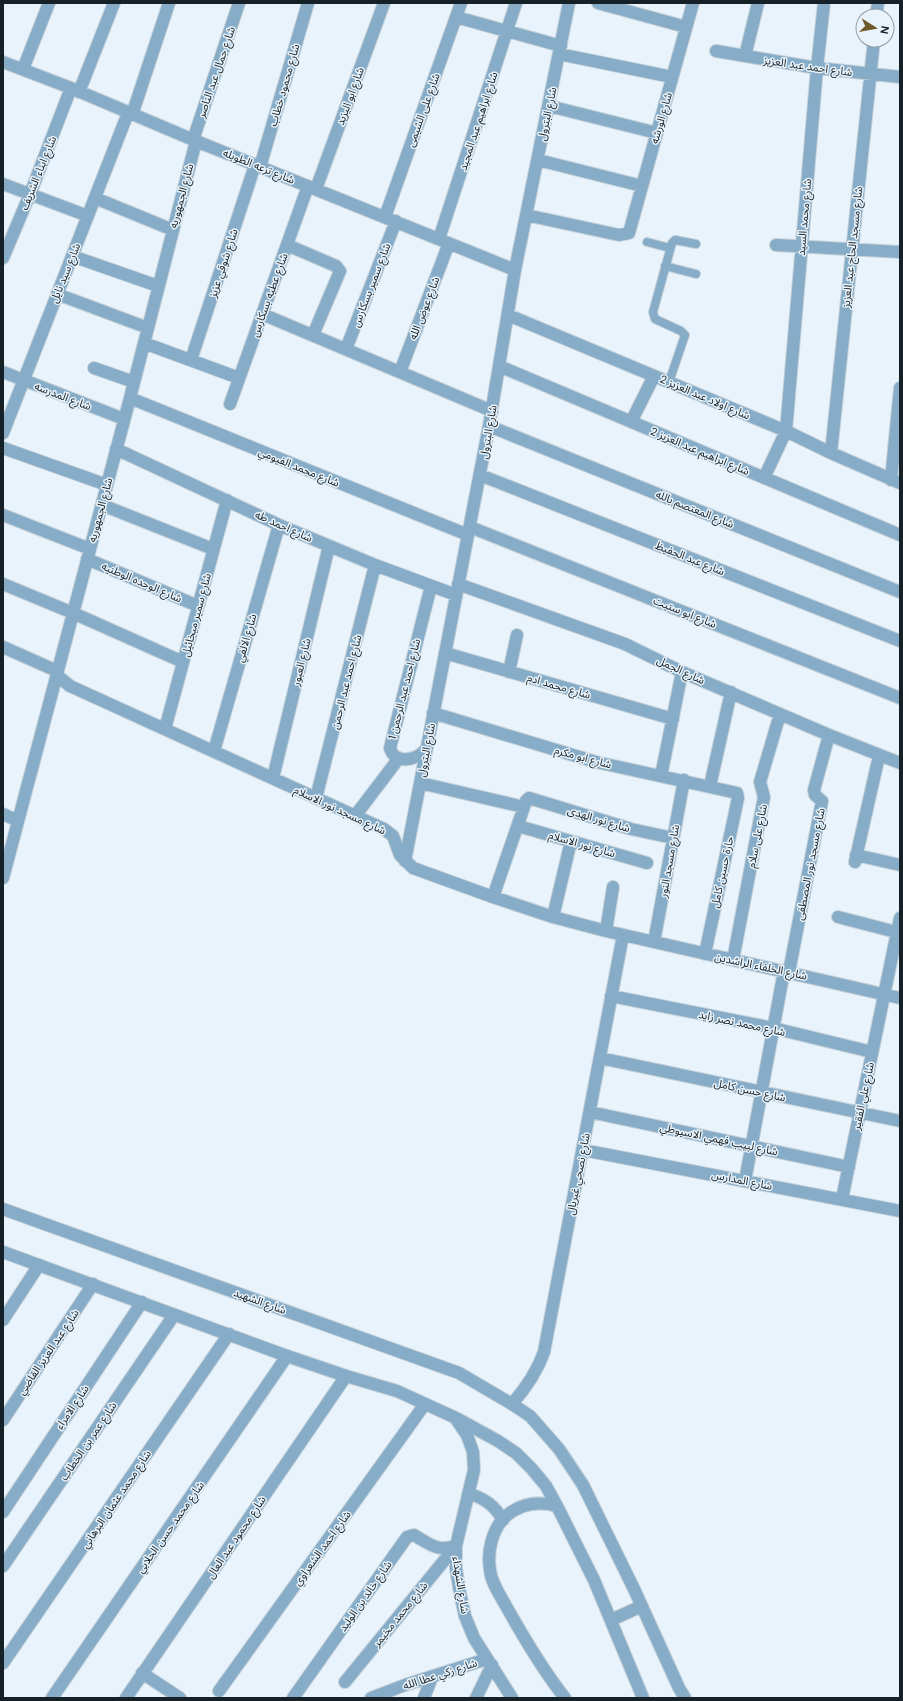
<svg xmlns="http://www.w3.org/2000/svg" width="903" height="1701" font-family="'DM Sans','Noto Sans Arabic',sans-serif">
	<rect width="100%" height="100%" fill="#e8f3fb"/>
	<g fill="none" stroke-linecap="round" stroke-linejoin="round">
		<defs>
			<path id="service" d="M647 242 670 248
				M665 266 696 274
				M669 382 685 335 681 331 655 319 653 312 672 243 675 240 696 244"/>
			<path id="minor" d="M598 3 686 27
				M876 16 878 3
				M456 17 561 46
				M716 51 817 68 900 77
				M559 54 672 77
				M745 56 758 3
				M3 62 71 88 196 141 515 270
				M23 69 49 3
				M79 92 114 3
				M549 106 657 133
				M132 115 169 3
				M193 140 239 3
				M538 160 642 186
				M260 167 308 3
				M3 184 88 216
				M316 189 384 3
				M95 198 173 230
				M526 215 619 235 629 233 693 3
				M385 217 461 3
				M439 239 516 3
				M287 245 336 266 340 271 313 335
				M776 245 900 252
				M72 256 158 286
				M3 258 30 194 71 88
				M57 294 148 328
				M262 314 492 411
				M508 315 786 431 831 453 900 483
				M144 343 239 378
				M346 349 396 221
				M191 360 255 165
				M499 366 900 535
				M94 368 134 382
				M3 372 124 419
				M400 372 449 243
				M130 398 468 535
				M230 404 308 186
				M631 422 654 376
				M489 426 900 592
				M3 433 128 113
				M3 448 107 485
				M116 449 279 525 375 565 456 595
				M831 453 874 40
				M480 475 900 641
				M764 478 786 431 817 68 824 3
				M891 480 900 388
				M102 505 213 549
				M3 515 90 549
				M470 527 900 698
				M87 559 198 606
				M3 584 73 613 183 662
				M458 584 625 644 682 672 829 735 900 763
				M3 647 57 671 59 677 70 686 384 829 393 836 400 855 413 868 493 897 553 917 606 931 900 998
				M445 653 673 719
				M509 672 517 635
				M433 713 596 762 737 793 738 798 705 954
				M165 729 227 500
				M427 748C418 760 395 766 390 748L431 586
				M214 751 279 525
				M661 776 682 672
				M273 778 329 546
				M420 783 524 807
				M710 786 731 692
				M316 798 375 565
				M3 814 18 821
				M355 816 399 758
				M518 826 647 863
				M856 855 900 865
				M405 861 489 426 515 270 569 3
				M855 862 879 756
				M3 878 130 398 196 141
				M493 897 526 801 529 798 631 829 673 838
				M553 917 571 841
				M838 917 900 933
				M606 931 613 887
				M654 942 684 780
				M733 960 764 797 760 782 780 714
				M789 972 822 801 815 795 814 790 829 735
				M611 996 773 1028 872 1052
				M600 1058 900 1121
				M590 1112 849 1167
				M583 1150 900 1211
				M745 1181 784 971
				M842 1199 900 918
				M3 1320 39 1265
				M512 1404C526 1388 537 1372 544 1352L623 935
				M3 1420 93 1284
				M3 1512 142 1302
				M3 1566 174 1315
				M3 1663 229 1334
				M142 1673 180 1698
				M345 1682 456 1546
				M219 1691 425 1404
				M52 1698 287 1356
				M126 1698 346 1376
				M293 1698 407 1537 414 1535C429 1544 438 1552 456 1546
				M371 1698 405 1685 487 1659
				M424 1698 432 1677
				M476 1698 492 1665"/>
			<path id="tertiary" d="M3 1209 459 1373 512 1404 530 1416 559 1449 583 1485 634 1589 679 1688 685 1698
				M3 1252 287 1356 346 1376 397 1391 456 1418 498 1441 516 1453 532 1469 546 1486 557 1506 594 1580 643 1698
				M456 1419 467 1435 473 1452 474 1470 456 1546V1569L460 1593 465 1616 474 1638 512 1698
				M469 1494C485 1498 495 1506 503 1520
				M557 1506C539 1501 521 1503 506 1516 492 1529 487 1551 490 1570 491 1582 500 1595 506 1606 524 1638 542 1669 565 1698
				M611 1620 642 1606"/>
		</defs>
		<use href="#service" stroke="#c6d1d9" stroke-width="10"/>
		<use href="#minor" stroke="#c6d1d9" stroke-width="14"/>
		<use href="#tertiary" stroke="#c6d1d9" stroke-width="14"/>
		<use href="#service" stroke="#87acc7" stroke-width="8"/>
		<use href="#minor" stroke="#87acc7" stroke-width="12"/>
		<use href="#tertiary" stroke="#87acc7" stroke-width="12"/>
	</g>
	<g text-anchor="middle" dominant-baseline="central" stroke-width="3" stroke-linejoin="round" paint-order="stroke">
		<g font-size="11" fill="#162027" stroke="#e8f3fb">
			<text transform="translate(808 66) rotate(8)">شارع احمد عبد العزيز</text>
			<text transform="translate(216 72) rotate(-71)">شارع جمال عبد الناصر</text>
			<text transform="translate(284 85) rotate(-74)">شارع محمود خطاب</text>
			<text transform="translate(350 96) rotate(-70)">شارع ابو اليزيد</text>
			<text transform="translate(423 110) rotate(-70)">شارع على الشيمى</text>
			<text transform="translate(547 114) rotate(-78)">شارع البترول</text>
			<text transform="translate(661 118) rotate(-74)">شارع الورشه</text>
			<text transform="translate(478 121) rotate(-72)">شارع ابراهيم عبد المجيد</text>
			<text transform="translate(259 166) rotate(22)">شارع ترعه الطويله</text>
			<text transform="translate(38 173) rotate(-68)">شارع ابناء الشريف</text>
			<text transform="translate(181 196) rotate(-75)">شارع الجمهوريه</text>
			<text transform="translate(804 217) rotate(-85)">شارع محمد السيد</text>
			<text transform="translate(852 247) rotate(-84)">شارع مسجد الحاج عبد العزيز</text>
			<text transform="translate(223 263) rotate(-72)">شارع شوقي عزيز</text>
			<text transform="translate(65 273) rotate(-68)">شارع سيد نايل</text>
			<text transform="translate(371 285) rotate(-69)">شارع سمير بسكارس</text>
			<text transform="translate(269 295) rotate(-70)">شارع عطيه بسكارس</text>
			<text transform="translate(424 308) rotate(-69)">شارع عوض الله</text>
			<text transform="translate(63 396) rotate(21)">شارع المدرسه</text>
			<text transform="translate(705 397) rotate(23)">شارع اولاد عبد العزيز 2</text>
			<text transform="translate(488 432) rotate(-80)">شارع البترول</text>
			<text transform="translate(700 451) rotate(23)">شارع ابراهيم عبد العزيز 2</text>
			<text transform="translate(299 467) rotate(22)">شارع محمد الفيومي</text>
			<text transform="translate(695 509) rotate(22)">شارع المعتصم بالله</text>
			<text transform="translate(100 510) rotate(-75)">شارع الجمهوريه</text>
			<text transform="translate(284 526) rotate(24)">شارع احمد طه</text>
			<text transform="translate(690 558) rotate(22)">شارع عبد الحفيظ</text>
			<text transform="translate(142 582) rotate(23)">شارع الوحده الوطنيه</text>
			<text transform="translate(685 612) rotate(22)">شارع ابو ستيت</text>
			<text transform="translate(196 615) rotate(-75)">شارع سمير ميخائيل</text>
			<text transform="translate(246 638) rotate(-74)">شارع الالفي</text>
			<text transform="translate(301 662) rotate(-76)">شارع العبور</text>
			<text transform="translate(681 670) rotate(25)">شارع الجمل</text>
			<text transform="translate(346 682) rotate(-76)">شارع احمد عبد الرحمن</text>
			<text transform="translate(559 686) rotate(16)">شارع محمد ادم</text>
			<text transform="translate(404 689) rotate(-76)">شارع احمد عبد الرحمن 1</text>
			<text transform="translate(426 750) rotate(-79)">شارع البترول</text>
			<text transform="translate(583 757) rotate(15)">شارع ابو مكرم</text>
			<text transform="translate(340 810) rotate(25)">شارع مسجد نور الاسلام</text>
			<text transform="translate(599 819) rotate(17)">شارع نور الهدى</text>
			<text transform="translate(757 836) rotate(-79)">شارع على سلام</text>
			<text transform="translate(582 844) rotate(16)">شارع نور الاسلام</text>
			<text transform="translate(669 861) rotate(-80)">شارع مسجد النور</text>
			<text transform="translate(810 864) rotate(-79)">شارع مسجد نور المصطفى</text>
			<text transform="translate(722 872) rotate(-78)">حارة حسين كامل</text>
			<text transform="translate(761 966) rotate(12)">شارع الخلفاء الراشدين</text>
			<text transform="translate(742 1023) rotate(12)">شارع محمد نصر زايد</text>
			<text transform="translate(750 1090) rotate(12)">شارع حسن كامل</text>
			<text transform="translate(863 1096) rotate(-78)">شارع علي الفقير</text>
			<text transform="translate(719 1139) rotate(12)">شارع لبيب فهمي الاسيوطي</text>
			<text transform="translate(578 1174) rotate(-79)">شارع نصحي غبريال</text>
			<text transform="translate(742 1180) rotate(11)">شارع المدارس</text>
			<text transform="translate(260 1301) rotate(20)">شارع الشهيد</text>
			<text transform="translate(48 1352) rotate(-56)">شارع عبد العزيز القاضي</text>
			<text transform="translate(72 1407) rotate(-56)">شارع الامراء</text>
			<text transform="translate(88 1441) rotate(-56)">شارع عمر بن الخطاب</text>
			<text transform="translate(116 1499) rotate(-56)">شارع محمد عثمان البرهاني</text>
			<text transform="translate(170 1527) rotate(-55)">شارع محمد حسن الحلابي</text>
			<text transform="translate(236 1537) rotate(-56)">شارع محمود عبد العال</text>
			<text transform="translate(322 1548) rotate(-54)">شارع احمد الشعراوي</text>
			<text transform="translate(461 1585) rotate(81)">شارع الشهداء</text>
			<text transform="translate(365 1596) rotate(-55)">شارع خالد بن الوليد</text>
			<text transform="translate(400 1614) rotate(-51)">شارع محمد مخيمر</text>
			<text transform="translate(440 1674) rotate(-18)">شارع زكي عطا الله</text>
		</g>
	</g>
	<rect width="903" height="1701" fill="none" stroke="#162027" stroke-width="8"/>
	<g transform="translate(875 28) rotate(101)"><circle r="19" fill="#e8f3fb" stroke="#949fa6"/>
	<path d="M0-3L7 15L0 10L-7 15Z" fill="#705929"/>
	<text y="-6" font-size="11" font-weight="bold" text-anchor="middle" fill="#162027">N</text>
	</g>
</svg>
